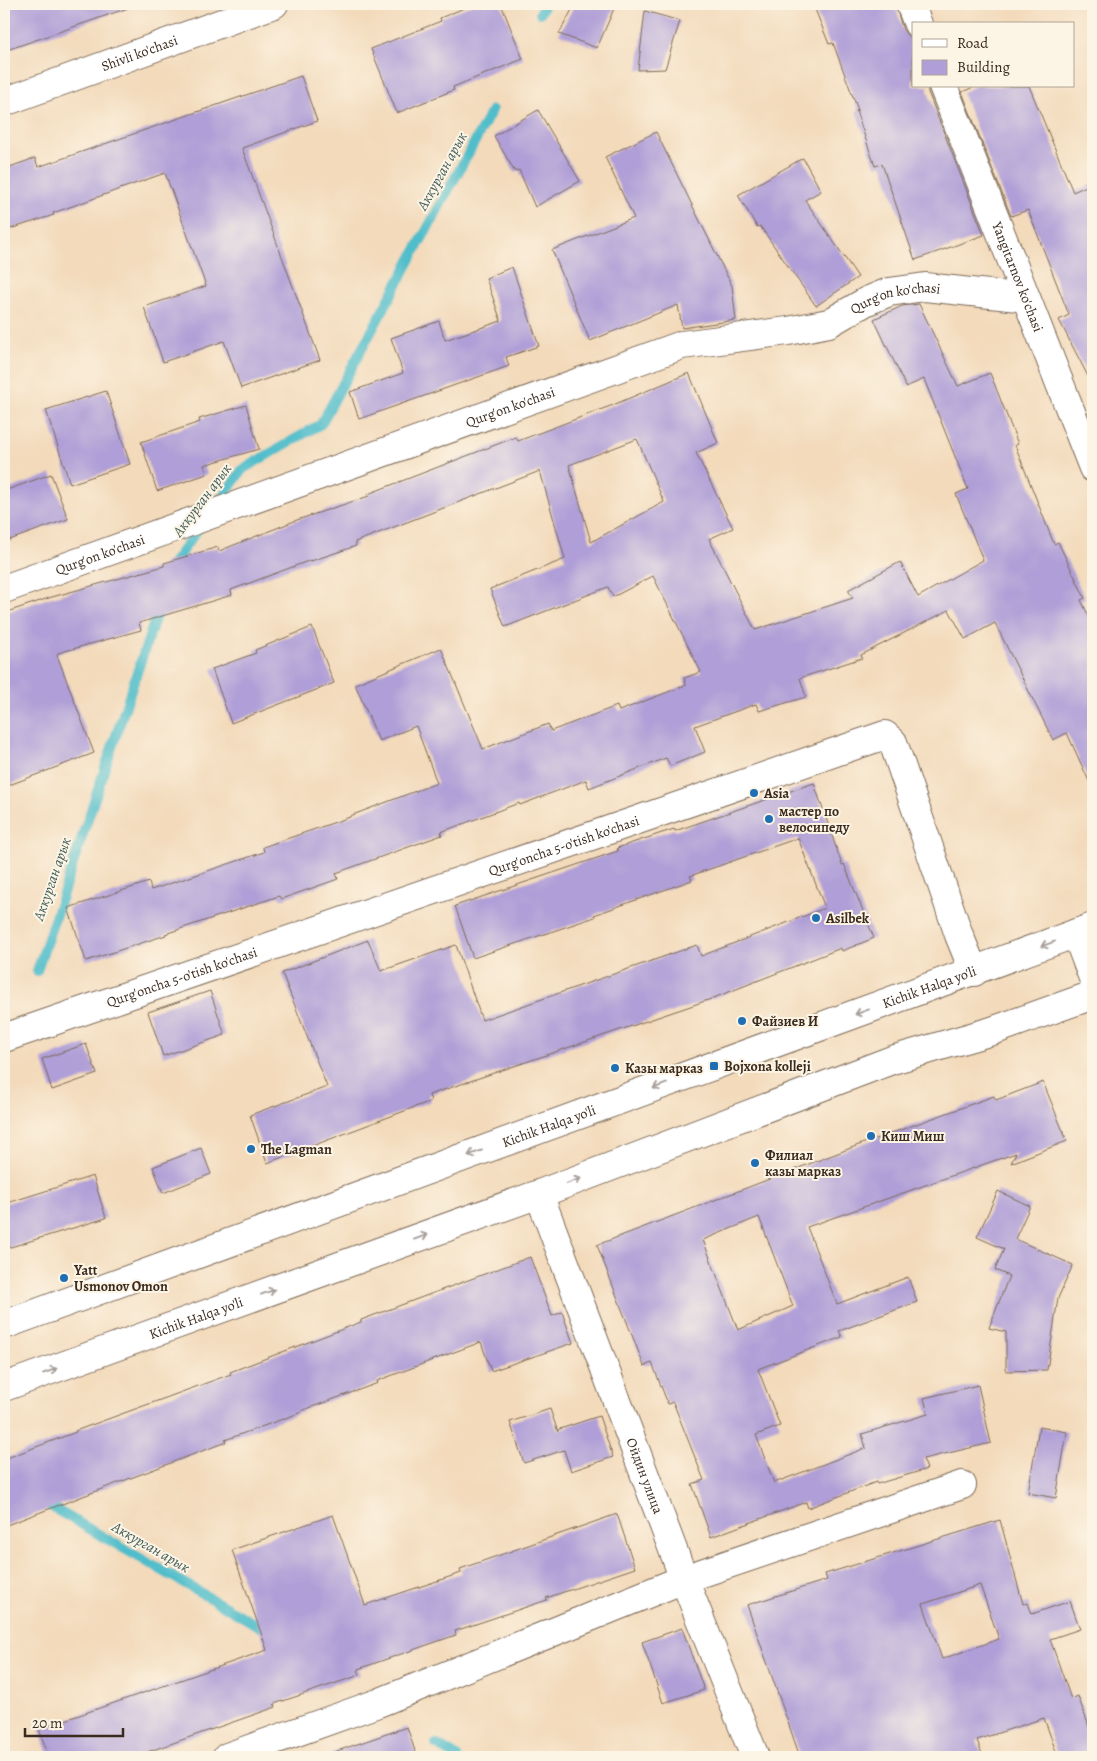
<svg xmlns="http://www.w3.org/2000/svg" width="1097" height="1761" font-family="Alegreya,serif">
	<rect width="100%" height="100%" fill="#fcf5e5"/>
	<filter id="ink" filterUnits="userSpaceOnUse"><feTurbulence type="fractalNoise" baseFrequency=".02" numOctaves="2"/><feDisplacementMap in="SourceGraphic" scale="10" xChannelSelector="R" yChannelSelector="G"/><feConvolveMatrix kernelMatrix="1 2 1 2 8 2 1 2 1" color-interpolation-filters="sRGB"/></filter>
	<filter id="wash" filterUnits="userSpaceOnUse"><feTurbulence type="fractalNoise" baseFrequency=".0096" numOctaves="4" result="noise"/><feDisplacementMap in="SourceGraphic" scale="20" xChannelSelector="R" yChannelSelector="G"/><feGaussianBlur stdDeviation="1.12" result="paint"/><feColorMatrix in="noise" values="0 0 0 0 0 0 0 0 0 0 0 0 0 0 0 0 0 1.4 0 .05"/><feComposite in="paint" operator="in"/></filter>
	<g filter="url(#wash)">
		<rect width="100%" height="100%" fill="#f3dabb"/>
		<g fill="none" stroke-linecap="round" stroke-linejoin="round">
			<path stroke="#50bdca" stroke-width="10" d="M540 13 545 4
				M216 506 243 469 321 424 492 110
				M171 572 174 562 201 525
				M37 971 159 607
				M41 1501 269 1632
				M436 1744 457 1757"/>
		</g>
		<g id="blocks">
			<path fill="#af9ed7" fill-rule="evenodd" d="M4 4H127L128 8 4 51Z
				M474 4H501L523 59 453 87 454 90 397 113 371 49 441 21 440 18Z
				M575 4H616L597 48 559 34Z
				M813 4H895L903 30 908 36 913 38V86H928V92L984 235 915 260 882 164 875 166 856 111 858 110 833 43 829 44Z
				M645 11 680 21 665 69 638 70Z
				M301 76 317 121 242 148 320 360 241 388 224 341 163 362 144 307 206 286 165 173 53 213 54 215 4 231V169L35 158 38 167Z
				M976 86H1029L1073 192 1093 183V386L1059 320 1069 315 1028 210 1011 216 962 92Z
				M538 110 580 181 535 207 519 170 515 172 494 136Z
				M656 132 732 286 736 320 682 328 678 305 590 341 552 250 634 218 605 157Z
				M803 158 821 191 805 200 858 277 816 306 760 226 757 227 738 195Z
				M512 267 539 346 506 357 509 366 359 419 350 392 403 373 391 338 439 321 445 340 501 321 486 278Z
				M919 304 958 386 990 373 1018 444 1015 445 1054 544 1058 542 1085 598 1081 600 1093 625V790L1067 733 1053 740 995 623 965 639 949 610 861 655 862 658 800 678 806 697 759 711 756 704 695 726 705 752 670 766 666 758 589 788 586 780 520 805 519 803 441 832 442 835 336 873 338 879 281 899 279 896 165 934 166 935 86 961 68 908 149 882 151 890 264 852 263 847 350 817V816L437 783 416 726 379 741 355 684 441 648 483 749 548 724 551 731 617 706 619 711 686 685 684 678 701 672 653 576 613 597 608 587 505 627 490 589 565 559 540 471 355 542 356 546 311 561V560L231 590 232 595 139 623 141 630 58 653 57 655 94 753 4 787V613L52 597 164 566V563L218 547 219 551 297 520 369 496 368 494 516 437 518 441 613 405 689 373 718 443 696 453 733 528 709 539 755 630 853 598 848 590 900 562 918 597 983 560 956 494 968 489 924 379 906 387 874 319 902 306ZM637 439 664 502 591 542 569 465Z
				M106 391 130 464 70 484 46 410Z
				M246 405 259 449 204 465 207 474 157 491 141 442 200 422 199 419Z
				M51 474 68 519 4 542V491Z
				M312 627 334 683 231 723 212 669 256 653 255 650Z
				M814 783 842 865 844 864 874 938 842 951 841 948 711 999 429 1095 431 1101 267 1163 250 1115 327 1087 282 973 368 940 381 971 456 945 482 1020 697 945 701 956 825 908 798 838 690 876 692 880 594 915 595 917 473 958 455 906 618 851 617 848 674 829 675 831Z
				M210 991 225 1035 163 1056 148 1012Z
				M86 1044 97 1074 52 1090 42 1059Z
				M1043 1082 1067 1141 1011 1163 1016 1153 807 1227 837 1304 908 1277 917 1302 839 1331 842 1337 758 1369 780 1426 756 1435 774 1483 866 1448 862 1434 928 1414 924 1398 978 1385 991 1443 923 1459 927 1469 877 1484 876 1482 808 1508 806 1502 711 1537 692 1484 704 1480 673 1402 668 1404 652 1363 644 1366 597 1245 864 1143 994 1096 996 1100ZM759 1217 793 1306 738 1330 703 1240Z
				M201 1148 211 1174 163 1193 153 1167Z
				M93 1176 106 1218 4 1249V1204Z
				M998 1191 1030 1206 1015 1239 1073 1265 1058 1298 1047 1370 1006 1371V1332L989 1328 1009 1276 995 1270 1004 1249 977 1237Z
				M530 1257 552 1316 562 1312 573 1343 491 1371 481 1342 377 1381 378 1383 301 1411 302 1412 225 1440 226 1442 4 1526V1459L76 1432 75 1431 231 1374 230 1372 361 1322V1320Z
				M550 1409 558 1432 557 1430 599 1416 613 1457 571 1471 564 1450 524 1463 510 1422Z
				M1039 1427 1067 1432 1056 1498 1028 1493Z
				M617 1514 635 1568 546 1598 547 1600 455 1631 456 1635 358 1669 360 1675 274 1704 276 1707 133 1757H49L39 1729 267 1650 232 1550 333 1515 365 1605 461 1573 460 1569Z
				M1000 1520 1023 1604 1028 1603 1032 1614 1070 1601 1080 1629 1050 1639 1071 1699 1078 1696 1093 1738V1757H1058L1044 1718 977 1740 983 1757H800L747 1605 827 1580 825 1574ZM980 1585 999 1639 942 1659 923 1604Z
				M682 1628 704 1690 663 1703 642 1642Z
				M407 1727 417 1757H331V1753Z"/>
		</g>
	</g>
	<g filter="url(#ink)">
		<use href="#blocks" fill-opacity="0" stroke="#7b6855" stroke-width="1"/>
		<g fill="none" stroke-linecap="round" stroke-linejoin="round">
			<defs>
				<g id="minor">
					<path d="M910 4 918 24"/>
					<path id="s1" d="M943 86 1093 468"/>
					<path id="s2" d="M4 102 274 4"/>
					<path id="s3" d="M4 589 682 345 788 331 829 323 867 301 889 292 925 287 1026 298"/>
					<path id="s4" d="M4 1038 885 735 893 742 959 935 974 972"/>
					<path id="s5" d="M539 1194 684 1579 755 1757"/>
					<path d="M227 1757 378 1703 684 1579 962 1485"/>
				</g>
				<path id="major" d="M1076 933 1093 978"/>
				<g id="highway">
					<path id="s6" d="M4 1325 1093 927"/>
					<path id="s7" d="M4 1387 539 1194 892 1060 992 1031 1093 995"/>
				</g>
			</defs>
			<use href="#minor" stroke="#7b6855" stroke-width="30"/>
			<use href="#major" stroke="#7b6855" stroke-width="30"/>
			<use href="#highway" stroke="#7b6855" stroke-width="30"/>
			<use href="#minor" stroke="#fff" stroke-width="28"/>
			<use href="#major" stroke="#fff" stroke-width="28"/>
			<use href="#highway" stroke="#fff" stroke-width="28"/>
		</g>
		<defs><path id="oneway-shaft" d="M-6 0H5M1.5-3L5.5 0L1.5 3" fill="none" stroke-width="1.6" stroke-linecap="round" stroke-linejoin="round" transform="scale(1.25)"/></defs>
		<g stroke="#a79f9a">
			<use href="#oneway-shaft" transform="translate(1048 944) rotate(160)"/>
			<use href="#oneway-shaft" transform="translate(862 1012) rotate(160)"/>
			<use href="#oneway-shaft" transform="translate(660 1086) rotate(160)"/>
			<use href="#oneway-shaft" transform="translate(475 1153) rotate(160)"/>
			<use href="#oneway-shaft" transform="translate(574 1181) rotate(-21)"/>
			<use href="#oneway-shaft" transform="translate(421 1237) rotate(-20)"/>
			<use href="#oneway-shaft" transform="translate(268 1292) rotate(-20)"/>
			<use href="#oneway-shaft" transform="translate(50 1371) rotate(-20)"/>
		</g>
	</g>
	<g fill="#1f6fb2" stroke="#fcf5e5" stroke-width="2">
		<circle cx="754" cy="793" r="5"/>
		<circle cx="769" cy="819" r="5"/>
		<circle cx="816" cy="918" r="5"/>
		<circle cx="742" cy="1021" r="5"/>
		<rect x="709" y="1061" width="10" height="10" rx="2.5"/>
		<circle cx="615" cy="1068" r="5"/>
		<circle cx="871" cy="1136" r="5"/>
		<circle cx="251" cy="1149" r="5"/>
		<circle cx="755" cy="1163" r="5"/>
		<circle cx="64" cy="1278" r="5"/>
	</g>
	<g text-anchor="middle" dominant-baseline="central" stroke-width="4" stroke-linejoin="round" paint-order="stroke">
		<g font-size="14" fill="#3b2a1e" stroke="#fcf5e5">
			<text stroke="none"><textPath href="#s2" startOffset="144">Shivli ko'chasi</textPath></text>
			<text stroke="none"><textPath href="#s1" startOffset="205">Yangitarnov ko'chasi</textPath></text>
			<text stroke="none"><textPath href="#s3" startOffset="942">Qurg'on ko'chasi</textPath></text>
			<text stroke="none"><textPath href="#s3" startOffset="538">Qurg'on ko'chasi</textPath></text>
			<text stroke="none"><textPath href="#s3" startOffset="102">Qurg'on ko'chasi</textPath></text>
			<text stroke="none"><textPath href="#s4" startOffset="592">Qurg'oncha 5-o'tish ko'chasi</textPath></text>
			<text stroke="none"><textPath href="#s4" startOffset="188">Qurg'oncha 5-o'tish ko'chasi</textPath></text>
			<text stroke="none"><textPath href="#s6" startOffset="985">Kichik Halqa yo'li</textPath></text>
			<text stroke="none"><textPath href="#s6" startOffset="580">Kichik Halqa yo'li</textPath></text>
			<text stroke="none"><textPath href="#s7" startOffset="204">Kichik Halqa yo'li</textPath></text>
			<text stroke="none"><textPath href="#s5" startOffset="301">Ойдин улица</textPath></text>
		</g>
		<g font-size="14" font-weight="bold" fill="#3b2a1e" stroke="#fcf5e5" text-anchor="start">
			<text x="764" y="793">Asia</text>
			<text x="779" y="811">мастер по<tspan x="779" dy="16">велосипеду</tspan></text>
			<text x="826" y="918">Asilbek</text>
			<text x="752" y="1021">Файзиев И</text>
			<text x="724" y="1066">Bojxona kolleji</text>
			<text x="625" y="1068">Казы марказ</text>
			<text x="881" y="1136">Киш Миш</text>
			<text x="261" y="1149">The Lagman</text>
			<text x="765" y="1155">Филиал<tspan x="765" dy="16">казы марказ</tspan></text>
			<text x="74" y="1270">Yatt<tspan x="74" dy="16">Usmonov Omon</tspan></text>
		</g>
		<g font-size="15" font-style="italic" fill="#425d5a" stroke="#fcf5e5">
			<text transform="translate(442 171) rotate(-61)">Аккурган арык</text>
			<text transform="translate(202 500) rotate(-53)">Аккурган арык</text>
			<text transform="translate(52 879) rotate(-71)">Аккурган арык</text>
			<text transform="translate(151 1547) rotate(30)">Аккурган арык</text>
		</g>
	</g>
	<rect width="1097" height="1761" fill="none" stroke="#fcf5e5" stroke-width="20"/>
	<rect x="912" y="22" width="162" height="65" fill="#fcf5e5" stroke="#afa495"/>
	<rect x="922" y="39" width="25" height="8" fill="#ffffff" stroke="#afa495"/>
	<text x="957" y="48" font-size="15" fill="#3b2a1e">Road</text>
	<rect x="922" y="60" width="25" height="15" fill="#af9ed7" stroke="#afa495"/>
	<text x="957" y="72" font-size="15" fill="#3b2a1e">Building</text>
	<path d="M25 1728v8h98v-8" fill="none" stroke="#3b2a1e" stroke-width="2.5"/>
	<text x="32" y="1728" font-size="15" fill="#3b2a1e" stroke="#fcf5e5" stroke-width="4" paint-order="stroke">20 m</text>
</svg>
